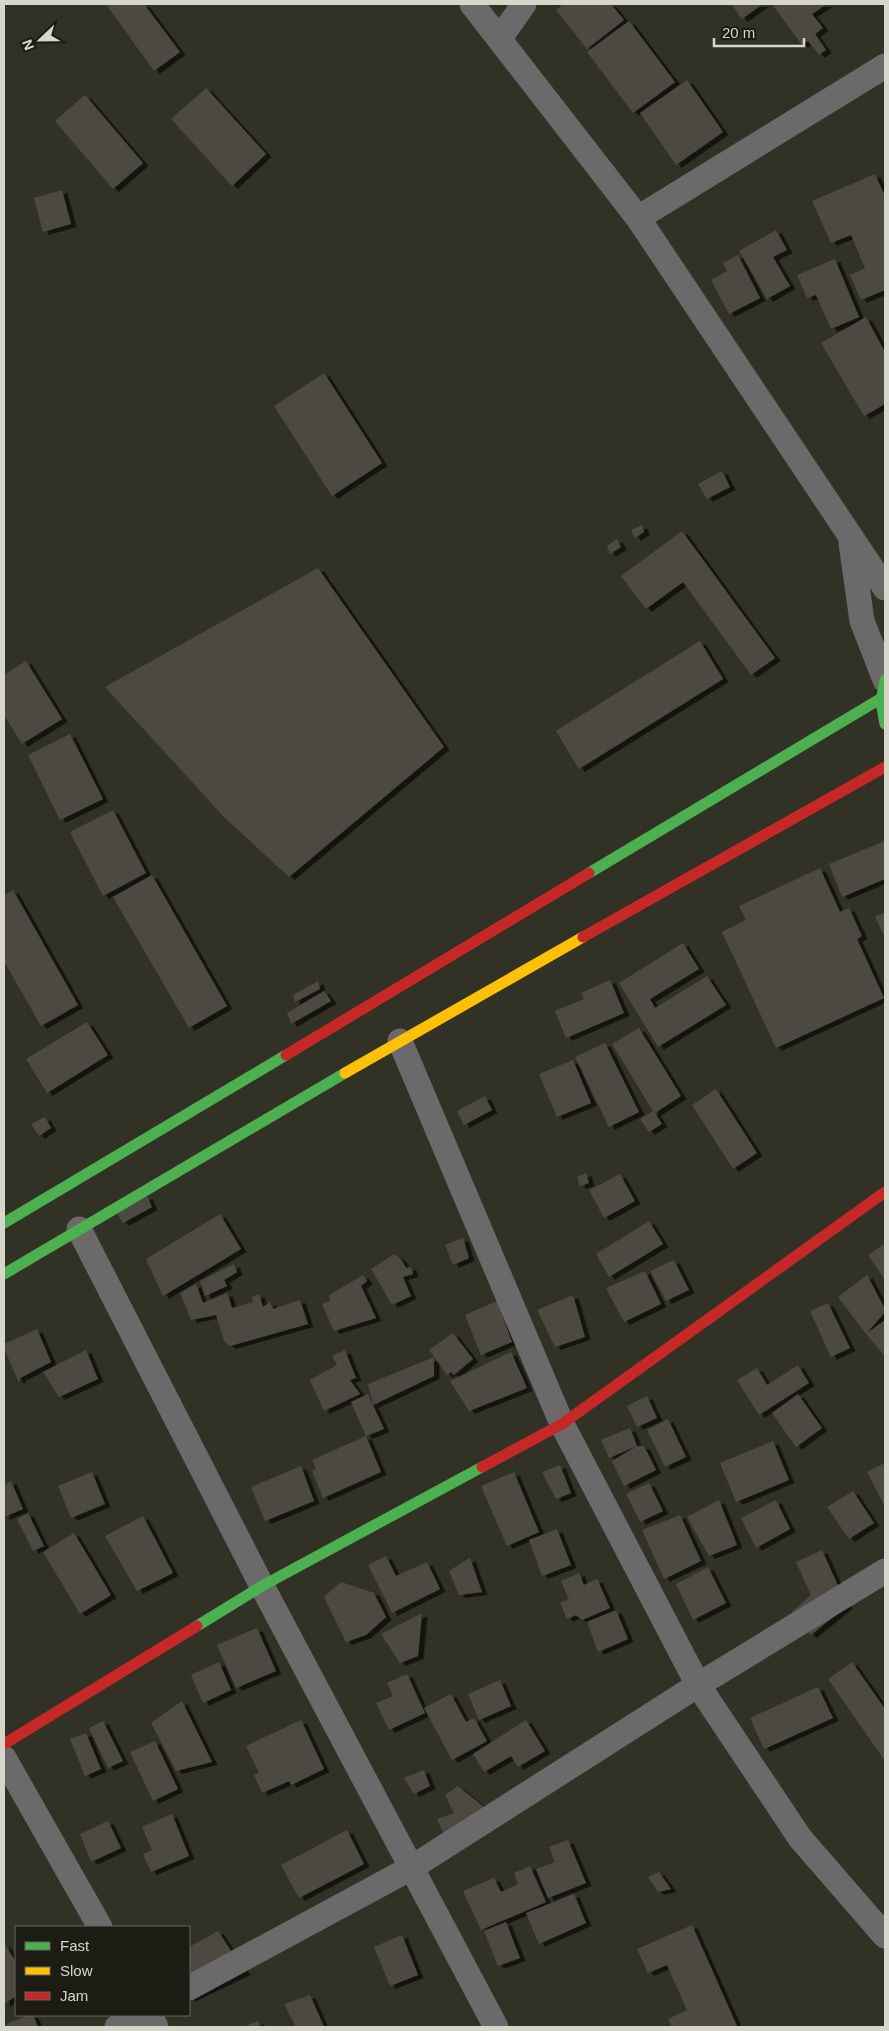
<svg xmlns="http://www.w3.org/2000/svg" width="889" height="2031" font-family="Helvetica,sans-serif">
	<defs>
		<filter id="shadow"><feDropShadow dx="5.5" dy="3" stdDeviation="0" flood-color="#0009"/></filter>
	</defs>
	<rect width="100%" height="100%" fill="#323126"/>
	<path fill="#4b4a42" filter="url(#shadow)" d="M106 4H144L180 52 154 71Z
		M563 4H611L624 20 587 49 556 10Z
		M731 4H763L742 19Z
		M772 4H827L812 14 823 28 815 34 826 50 819 55 808 41 802 45Z
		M629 21 675 82 633 113 587 52Z
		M687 80 723 132 676 165 640 113Z
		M206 88 266 154 232 186 171 119Z
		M85 95 143 163 113 189 55 121Z
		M875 174 885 196V290L861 300 850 275 865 268 851 235 831 243 812 201Z
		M62 190 71 224 43 232 34 198Z
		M776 230 787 250 773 257 790 286 767 299 739 251Z
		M738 255 760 298 729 314 711 280 727 271 723 263Z
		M835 259 859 317 831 329 816 295 807 298 797 275Z
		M866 317 885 352V404L864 416 821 343Z
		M324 373 382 463 332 496 274 406Z
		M722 471 730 487 707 499 698 484Z
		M642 525 644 532 635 538 631 530Z
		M682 531 775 658 751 675 683 582 646 609 621 576Z
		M617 539 621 547 610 554 607 546Z
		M318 568 444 747 289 877 225 818 105 687Z
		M700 641 723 679 579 769 556 731Z
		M26 661 62 719 22 744 4 715V675Z
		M70 734 103 799 60 820 28 755Z
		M113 810 146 873 103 896 70 832Z
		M885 841V879L842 897 829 864Z
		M820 868 840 912 849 908 862 936 857 939 884 998 776 1048 722 932 746 920 739 906Z
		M152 875 227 1006 189 1028 113 897Z
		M13 890 78 1005 41 1026 4 961V895Z
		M885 912V938L875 917Z
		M683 943 699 969 650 999 655 1008 707 976 726 1005 658 1047 619 983Z
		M610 980 624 1013 566 1038 555 1011 584 999 581 993Z
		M318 981 320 989 295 1002 293 995Z
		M324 991 331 1001 291 1024 287 1013Z
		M87 1022 108 1055 47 1093 26 1059Z
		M639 1028 681 1096 655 1113 662 1124 649 1132 640 1119 653 1111 612 1044Z
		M605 1043 639 1112 609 1127 575 1057Z
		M573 1060 591 1103 557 1117 539 1074Z
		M716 1089 757 1153 733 1169 692 1105Z
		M485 1096 492 1110 464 1125 457 1111Z
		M45 1117 51 1128 39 1136 31 1124Z
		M586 1173 589 1183 580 1186 577 1177Z
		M620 1174 635 1201 604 1218 589 1190Z
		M147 1196 152 1207 123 1223 117 1213Z
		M220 1214 241 1249 163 1296 146 1259Z
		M649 1221 663 1244 609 1277 596 1254Z
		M463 1238 469 1258 453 1265 445 1245Z
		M884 1244 885 1245V1280L868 1255Z
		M394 1254 401 1259 406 1268 411 1267 413 1274 403 1277 411 1296 392 1305 371 1269Z
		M674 1260 689 1290 666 1301 650 1271Z
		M234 1264 237 1272 224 1280 227 1286 205 1296 200 1281Z
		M645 1271 661 1304 624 1322 606 1288Z
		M363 1275 367 1281 361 1286 376 1318 334 1331 322 1304 330 1301 329 1295Z
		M867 1275 885 1309V1312L866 1334 838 1297Z
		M196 1284 203 1303 227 1293 232 1308 253 1302 252 1297 259 1294 263 1307 270 1302 273 1309 300 1300 308 1324 230 1346 224 1341 216 1315 191 1320 180 1293Z
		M573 1295 585 1337 555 1347 537 1310Z
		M497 1301 512 1342 481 1355 465 1315Z
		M828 1303 850 1348 831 1357 810 1311Z
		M885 1320V1356L866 1334Z
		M37 1329 51 1362 20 1378 19 1383 4 1348V1344Z
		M453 1333 473 1359 454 1375 451 1372 447 1375 429 1350Z
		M86 1350 98 1379 59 1397 43 1372Z
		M345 1350 356 1378 350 1380 360 1394 324 1411 310 1380 337 1365 332 1356Z
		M511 1352 527 1388 469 1411 450 1381Z
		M434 1357V1376L373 1405 384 1429 366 1436 351 1402 368 1394 373 1405 368 1384Z
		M798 1365 809 1383 759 1415 737 1380 757 1368 767 1385Z
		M798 1394 822 1428 796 1447 772 1413Z
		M647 1396 657 1418 637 1427 627 1406Z
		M668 1419 686 1457 665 1467 647 1430Z
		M630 1428 637 1446H644L656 1470 624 1486 612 1461 637 1446 609 1458 601 1440Z
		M366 1436 381 1472 323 1498 312 1471 316 1469 312 1460Z
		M773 1441 789 1480 736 1502 720 1463Z
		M885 1463V1507L867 1472Z
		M560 1465 571 1493 556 1499 542 1472Z
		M301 1466 314 1501 265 1521 251 1487Z
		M92 1472 105 1504 71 1518 58 1486Z
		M514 1472 539 1532 507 1546 481 1486Z
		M11 1481 23 1509 4 1517V1485Z
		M649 1483 663 1511 640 1522 626 1494Z
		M853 1491 874 1523 849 1539 827 1507Z
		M719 1500 737 1545 709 1556 687 1517Z
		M776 1500 790 1529 756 1548 741 1518Z
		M28 1513 44 1546 33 1551 17 1519Z
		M680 1515 701 1561 664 1579 642 1530Z
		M143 1516 173 1573 137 1591 105 1536Z
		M557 1529 571 1565 542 1576 529 1540Z
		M74 1533 111 1595 80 1614 43 1552Z
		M822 1550 847 1606 811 1635 792 1612 811 1595 796 1562Z
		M386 1556 396 1576 427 1562 440 1589 392 1613 368 1565Z
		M470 1558 482 1592 459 1595 449 1571Z
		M708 1567 726 1603 693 1620 676 1584Z
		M579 1573 584 1585 597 1579 610 1608 582 1620 576 1615 567 1619 560 1603 569 1599 561 1581Z
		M341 1582 374 1593 386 1617 366 1635 346 1642 324 1597Z
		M616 1610 628 1639 598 1652 587 1622Z
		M422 1613 418 1656 400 1663 381 1634Z
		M257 1628 276 1671 236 1688 217 1645Z
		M219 1662 231 1690 203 1703 191 1675Z
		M852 1662 885 1709V1761L828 1679Z
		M407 1674 425 1713 389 1730 376 1703 393 1696 387 1683Z
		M500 1680 511 1706 479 1720 468 1694Z
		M818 1687 833 1718 764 1749 750 1718Z
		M451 1694 466 1722 474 1718 487 1741 452 1760 424 1708Z
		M182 1701 212 1762 176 1771 151 1723Z
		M301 1720 324 1769 291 1785 289 1781 262 1793 254 1775 259 1773 246 1746Z
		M526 1720 545 1751 518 1767 511 1756 484 1772 473 1754Z
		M103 1721 123 1761 108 1768 89 1728Z
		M86 1733 101 1769 85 1776 70 1739Z
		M155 1741 178 1789 153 1801 130 1752Z
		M424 1770 430 1786 414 1794 404 1778Z
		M458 1786 494 1815 448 1844 437 1819 454 1813 445 1795Z
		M172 1814 189 1856 151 1872 143 1854 152 1850 142 1827Z
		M108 1821 121 1848 91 1862 80 1834Z
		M347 1830 364 1864 299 1898 281 1865Z
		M568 1840 586 1883 548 1898 536 1869 555 1862 549 1847Z
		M530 1866 546 1902 481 1930 463 1891 494 1878 501 1892 518 1884 514 1873Z
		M659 1872 671 1889 658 1892 648 1877Z
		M574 1894 586 1923 539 1944 526 1913Z
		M506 1922 520 1958 498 1966 484 1931Z
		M692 1925 737 2026 734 2027H672L668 2019 687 2010 667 1965 648 1973 637 1949Z
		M218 1931 245 1972 189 1999V1947Z
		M402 1935 418 1975 390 1986 374 1947Z
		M4 1943 16 1962V1996L4 2004Z
		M310 1995 324 2027H296L284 2004Z
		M29 2015H33L38 2027H8L6 2024Z
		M258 2021 260 2027H244Z"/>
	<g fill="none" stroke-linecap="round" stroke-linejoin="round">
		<path stroke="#6b6969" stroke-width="25" d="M472 4 638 218 885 588
			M500 38 524 4
			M638 218 885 66
			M851 543 862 621 885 680
			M400 1041 562 1424 698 1685 800 1838 885 1936
			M79 1229 262 1586 496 2027
			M4 1758 100 1927
			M189 1988 411 1868 698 1685 885 1571
			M150 2015 156 2027
			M117 2027 139 2015"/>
		<path stroke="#4caf50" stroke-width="11" d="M885 680 881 702 885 724
			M589 873 880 699
			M4 1223 286 1055
			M4 1274 345 1073
			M197 1626 262 1586 482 1467"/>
		<path stroke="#ffc107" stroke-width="11" d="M345 1073 583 937"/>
		<path stroke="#c62828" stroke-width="11" d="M583 937 885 767
			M286 1055 589 873
			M482 1467 562 1424 885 1192
			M4 1744 197 1626"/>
	</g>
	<rect width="889" height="2031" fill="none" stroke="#d6d6ca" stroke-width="10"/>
	<rect x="15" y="1926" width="175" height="90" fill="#1d1c14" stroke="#67665d"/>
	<rect x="25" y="1942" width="25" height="8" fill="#4caf50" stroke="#67665d"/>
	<text x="60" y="1951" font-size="15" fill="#d6d6ca">Fast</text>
	<rect x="25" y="1967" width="25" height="8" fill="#ffc107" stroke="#67665d"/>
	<text x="60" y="1976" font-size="15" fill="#d6d6ca">Slow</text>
	<rect x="25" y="1992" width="25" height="8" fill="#c62828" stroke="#67665d"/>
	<text x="60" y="2001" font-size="15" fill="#d6d6ca">Jam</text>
	<g transform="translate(40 40) rotate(248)" stroke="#1d1c14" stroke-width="4" paint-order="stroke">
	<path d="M0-4L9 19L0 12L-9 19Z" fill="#d6d6ca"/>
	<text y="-8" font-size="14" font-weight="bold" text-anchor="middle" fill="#d6d6ca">N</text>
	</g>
	<path d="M714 38v8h90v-8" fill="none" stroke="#d6d6ca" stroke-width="2.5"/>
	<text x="722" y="38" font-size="15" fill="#d6d6ca" stroke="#1d1c14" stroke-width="4" paint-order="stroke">20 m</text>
</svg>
